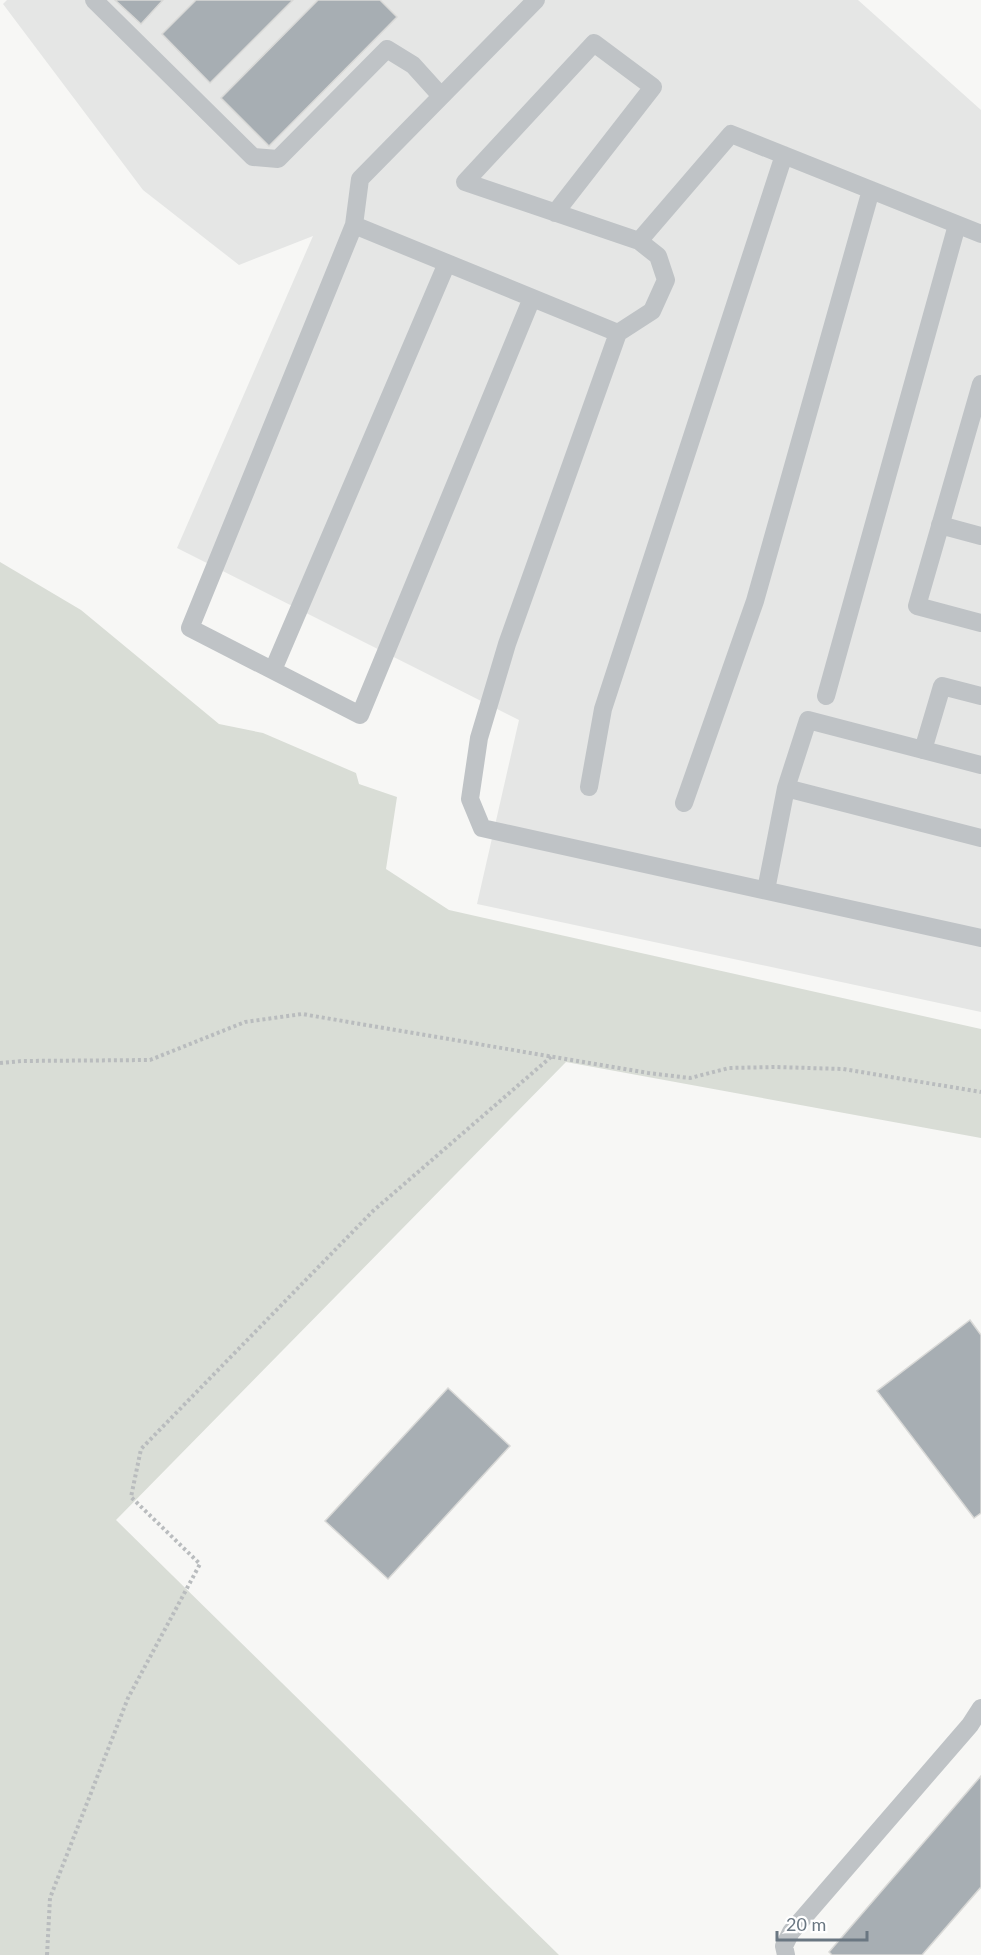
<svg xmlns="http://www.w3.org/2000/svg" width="981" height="1955" font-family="Lato,sans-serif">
	<rect width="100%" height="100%" fill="#f7f7f5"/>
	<path fill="#e5e6e5" d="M7 0H858L981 110V1012L477 904 519 720 177 548 313 236 239 265 143 190 3 4Z"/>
	<path fill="#d9ddd6" d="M0 562 81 610 219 724 263 733 356 773 359 784 397 797 386 869 449 910 981 1029V1138L566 1062 116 1520 559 1955H0Z"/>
	<path fill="#a7aeb3" stroke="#d9d9d7" stroke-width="1.5" d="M115 0H163L141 24Z
		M196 0H293L210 83 162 34Z
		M318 0H380L397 17 269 146 221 98Z
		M970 1320 981 1335V1513L974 1518 877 1391Z
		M448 1388 510 1446 388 1579 325 1521Z
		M981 1776V1887L922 1955H832L829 1952Z"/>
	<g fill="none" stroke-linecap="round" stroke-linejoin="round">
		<path stroke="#b9bcbe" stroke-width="4" stroke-dasharray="3 3" stroke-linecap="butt" d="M0 1063 22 1061 150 1060 245 1022 302 1014 648 1073 690 1078 729 1068 775 1067 843 1069 981 1092
			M47 1955 50 1898 128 1698 200 1564 131 1497 141 1449 373 1211 552 1056"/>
		<path stroke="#bfc3c6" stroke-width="18" d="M94 0 253 157 278 159 387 49 413 65 441 96
			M555 213 653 87 594 43 465 182 639 241 731 134 981 234
			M354 225 360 179 536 0
			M639 241 658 256 666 280 652 311 618 333 507 644 479 738 470 799 482 828 981 938
			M532 298 360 715 190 628 354 225 618 333
			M981 384 917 606 981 623
			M940 525 981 536
			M273 670 447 263
			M826 696 957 225
			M923 750 942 686 981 696
			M589 787 603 709 784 155
			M786 788 981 838
			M684 803 755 601 871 190
			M766 890 786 788 808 720 981 765
			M786 1955 784 1946 791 1932 970 1725 981 1708"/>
	</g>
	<path d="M777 1931v9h90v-9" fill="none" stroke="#6a7782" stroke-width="3"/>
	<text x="786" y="1931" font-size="18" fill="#6a7782" stroke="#ffffff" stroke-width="4.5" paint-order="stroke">20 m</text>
</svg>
